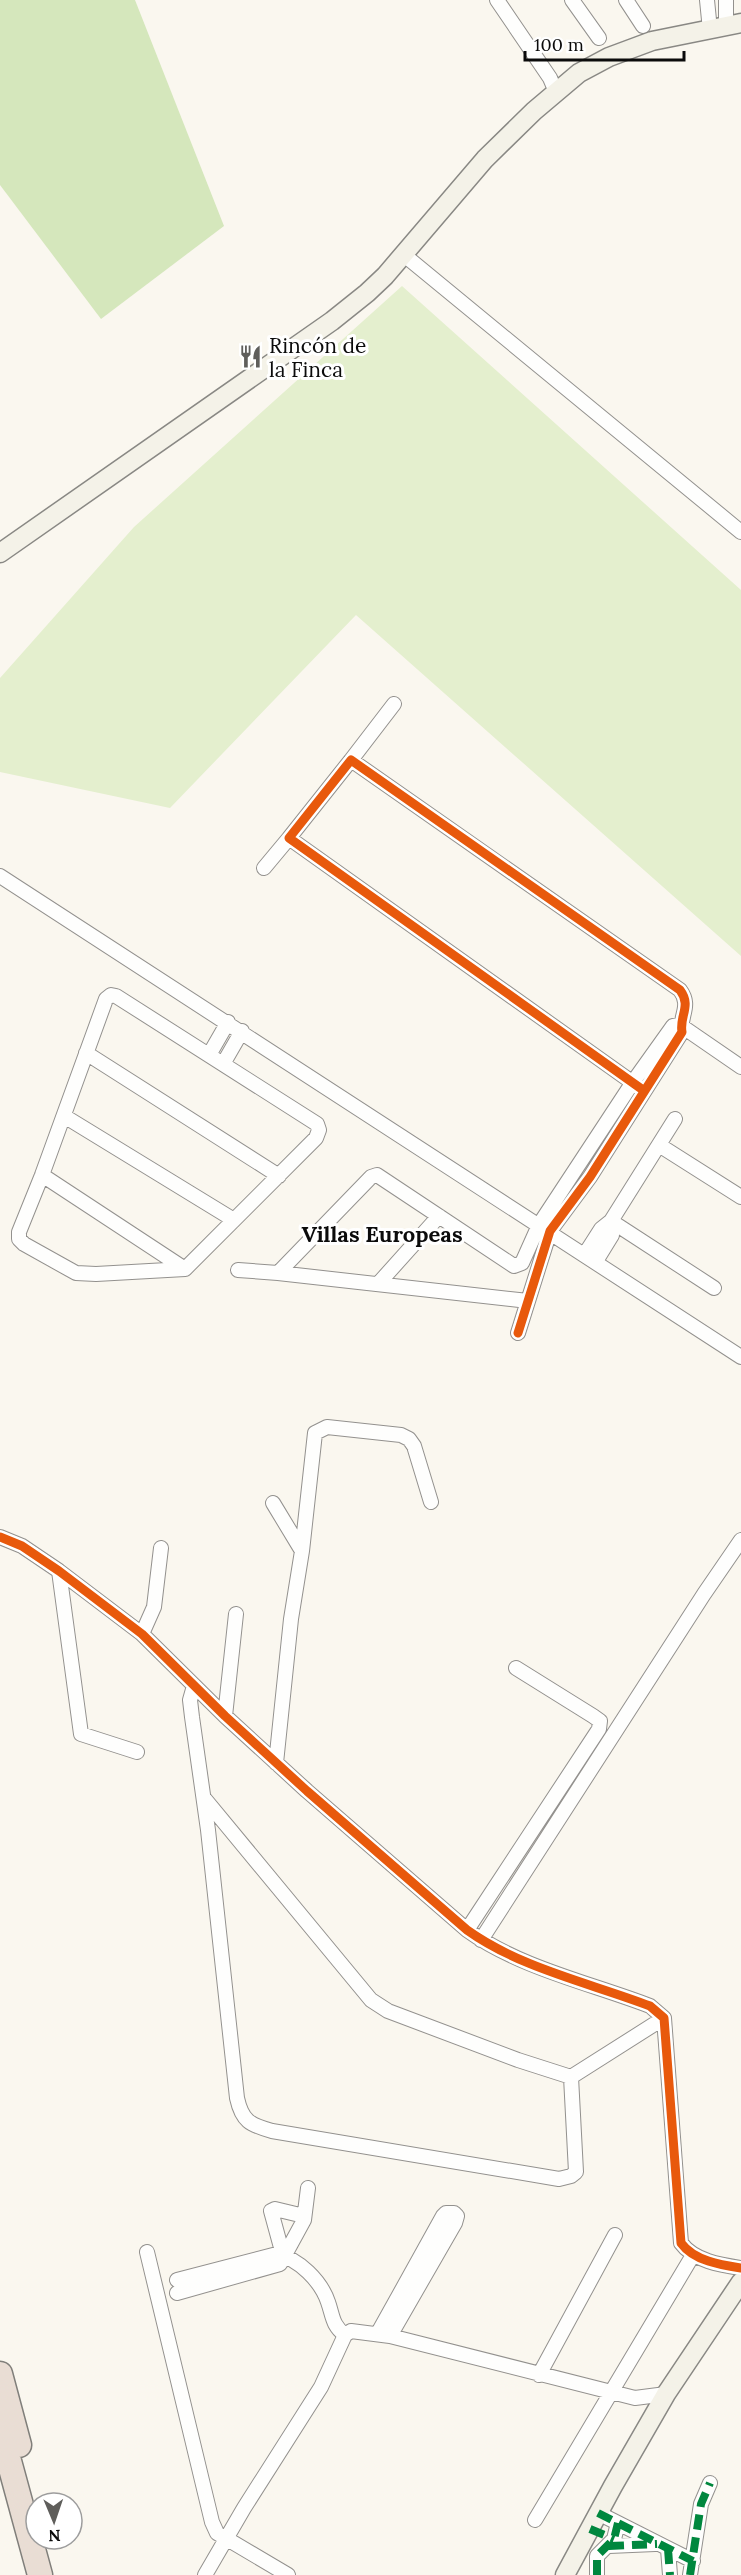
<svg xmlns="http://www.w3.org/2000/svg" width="741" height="2575" font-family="Lora,serif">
	<rect width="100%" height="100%" fill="#faf7ef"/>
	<path fill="#e4efce" d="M402 286 741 590V956L356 615 170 808 0 772V678L134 527Z"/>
	<path fill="#d5e7bc" d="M0 0H135L224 226 101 319 0 185Z"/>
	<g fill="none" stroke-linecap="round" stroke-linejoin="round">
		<defs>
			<path id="street" d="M497 0 550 78 556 92
				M572 0 599 38
				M626 0 643 26
				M707 0 710 30
				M726 0V26
				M403 254 741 532
				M351 760 394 704
				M264 868 289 838
				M0 876 741 1357
				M111 995 116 996 317 1124 319 1130 316 1138 185 1269 96 1274 76 1273 24 1244 19 1239V1232L42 1175 106 999Z
				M680 1025 741 1067
				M86 1053 279 1176
				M209 1055 228 1022
				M223 1064 242 1031
				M64 1116 234 1220
				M659 1145 741 1197
				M42 1175 185 1269
				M611 1221 714 1288
				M585 1254 601 1229 611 1221 675 1119
				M596 1261 612 1235 611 1221
				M238 1270 278 1273 528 1301
				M278 1273 371 1177 377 1175 514 1266 522 1263 539 1225 633 1082 673 1026 680 1025
				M378 1284 439 1216
				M518 1333 550 1231 590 1177 682 1032C679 1016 692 1006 680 990L351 760 289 838 643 1090
				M273 1503 302 1551 291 1619 276 1763
				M0 1537 22 1546 59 1571 142 1634 225 1716 307 1791 467 1930C520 1968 590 1983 650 2006L664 2018 681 2243C694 2261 721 2265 741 2268
				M302 1551 315 1433 327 1427 401 1435 409 1439 414 1446 431 1502
				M59 1571 81 1734 137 1752
				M142 1634 154 1607 161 1548
				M194 1686 190 1700 192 1717 208 1830 237 2098C242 2121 250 2125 272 2131L559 2179 571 2176 576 2172 571 2077
				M225 1716 236 1614
				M204 1798 371 2000 388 2011 518 2060 571 2077
				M467 1930 599 1729 600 1721 593 1716 516 1668
				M481 1940 704 1594 741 1540
				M571 2077 664 2018
				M147 2252 212 2522 217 2533 288 2575
				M286 2256 280 2244 271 2211 275 2209 304 2216
				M177 2280 277 2254C299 2259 321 2281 328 2302 333 2316 332 2325 345 2335
				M177 2293 280 2264 304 2220 308 2188
				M378 2333 443 2216 446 2213H454L457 2216 455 2223 390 2336
				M539 2375 615 2235
				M598 2513 693 2561
				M535 2520 693 2255
				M609 2546 655 2544
				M668 2549 670 2575
				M205 2575 244 2508 321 2387 345 2335 351 2331 390 2336 635 2398 666 2394
				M597 2575V2556L614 2539 618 2523
				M690 2575 701 2504 710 2483"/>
			<path id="secondary" d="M0 553 332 321 367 293 385 276 485 159 534 111 579 73 609 57 652 41 741 23
				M565 2575 613 2486 666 2394 741 2282"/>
			<path id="highway" d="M0 2374 19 2445
				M0 2428 40 2575"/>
		</defs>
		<use href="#street" stroke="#93918e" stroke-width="16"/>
		<use href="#secondary" stroke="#898884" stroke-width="21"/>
		<use href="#highway" stroke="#807f7b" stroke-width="27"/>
		<use href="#street" stroke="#fefefd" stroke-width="14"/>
		<use href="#secondary" stroke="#f4f2e8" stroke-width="18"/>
		<use href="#highway" stroke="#e9ddd4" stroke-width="24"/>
		<path stroke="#00873e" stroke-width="8" stroke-dasharray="15 8" stroke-linecap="butt" d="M598 2513 693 2561
			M590 2529 614 2539
			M609 2546 657 2544
			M668 2549 670 2575
			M597 2575V2556L614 2539 618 2523
			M690 2575 701 2504 710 2483"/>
		<defs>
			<path id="cycleway" d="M518 1333 550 1231 590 1177 682 1032C679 1016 692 1006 680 990L351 760 289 838 643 1090
				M0 1537 22 1546 59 1571 142 1634 225 1716 307 1791 467 1930C520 1968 590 1983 650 2006L664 2018 681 2243C694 2261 721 2265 741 2268"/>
		</defs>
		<use href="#cycleway" stroke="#fff" stroke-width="13"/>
		<use href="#cycleway" stroke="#e8590c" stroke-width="9"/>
	</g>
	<defs>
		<symbol id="restaurant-bare" viewBox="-9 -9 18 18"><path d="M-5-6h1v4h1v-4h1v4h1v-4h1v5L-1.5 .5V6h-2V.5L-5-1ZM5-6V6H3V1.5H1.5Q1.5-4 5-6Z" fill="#5f5e5b" stroke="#fff" stroke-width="2.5" paint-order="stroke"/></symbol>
	</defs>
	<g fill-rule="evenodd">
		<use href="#restaurant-bare" x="234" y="340" width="33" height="33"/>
	</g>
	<g text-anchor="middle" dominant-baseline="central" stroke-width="6" stroke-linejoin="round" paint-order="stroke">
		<g font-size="21" fill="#0b0b0b" stroke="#fff" text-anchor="start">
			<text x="269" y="345">Rincón de<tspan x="269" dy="24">la Finca</tspan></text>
		</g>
		<g font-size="22" font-weight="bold" fill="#0b0b0b" stroke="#fff">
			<text x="382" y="1234">Villas Europeas</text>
		</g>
	</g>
	<g transform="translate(54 2521) rotate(178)"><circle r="28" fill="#ffffff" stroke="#9d9d9d" stroke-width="1.5"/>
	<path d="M0-4.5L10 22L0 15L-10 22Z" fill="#5f5e5b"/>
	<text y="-9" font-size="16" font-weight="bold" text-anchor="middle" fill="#0b0b0b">N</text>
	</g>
	<path d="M525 51v9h159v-9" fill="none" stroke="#0b0b0b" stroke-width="3"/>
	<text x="534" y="51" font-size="18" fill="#0b0b0b" stroke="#ffffff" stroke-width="4.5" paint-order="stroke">100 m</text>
</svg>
